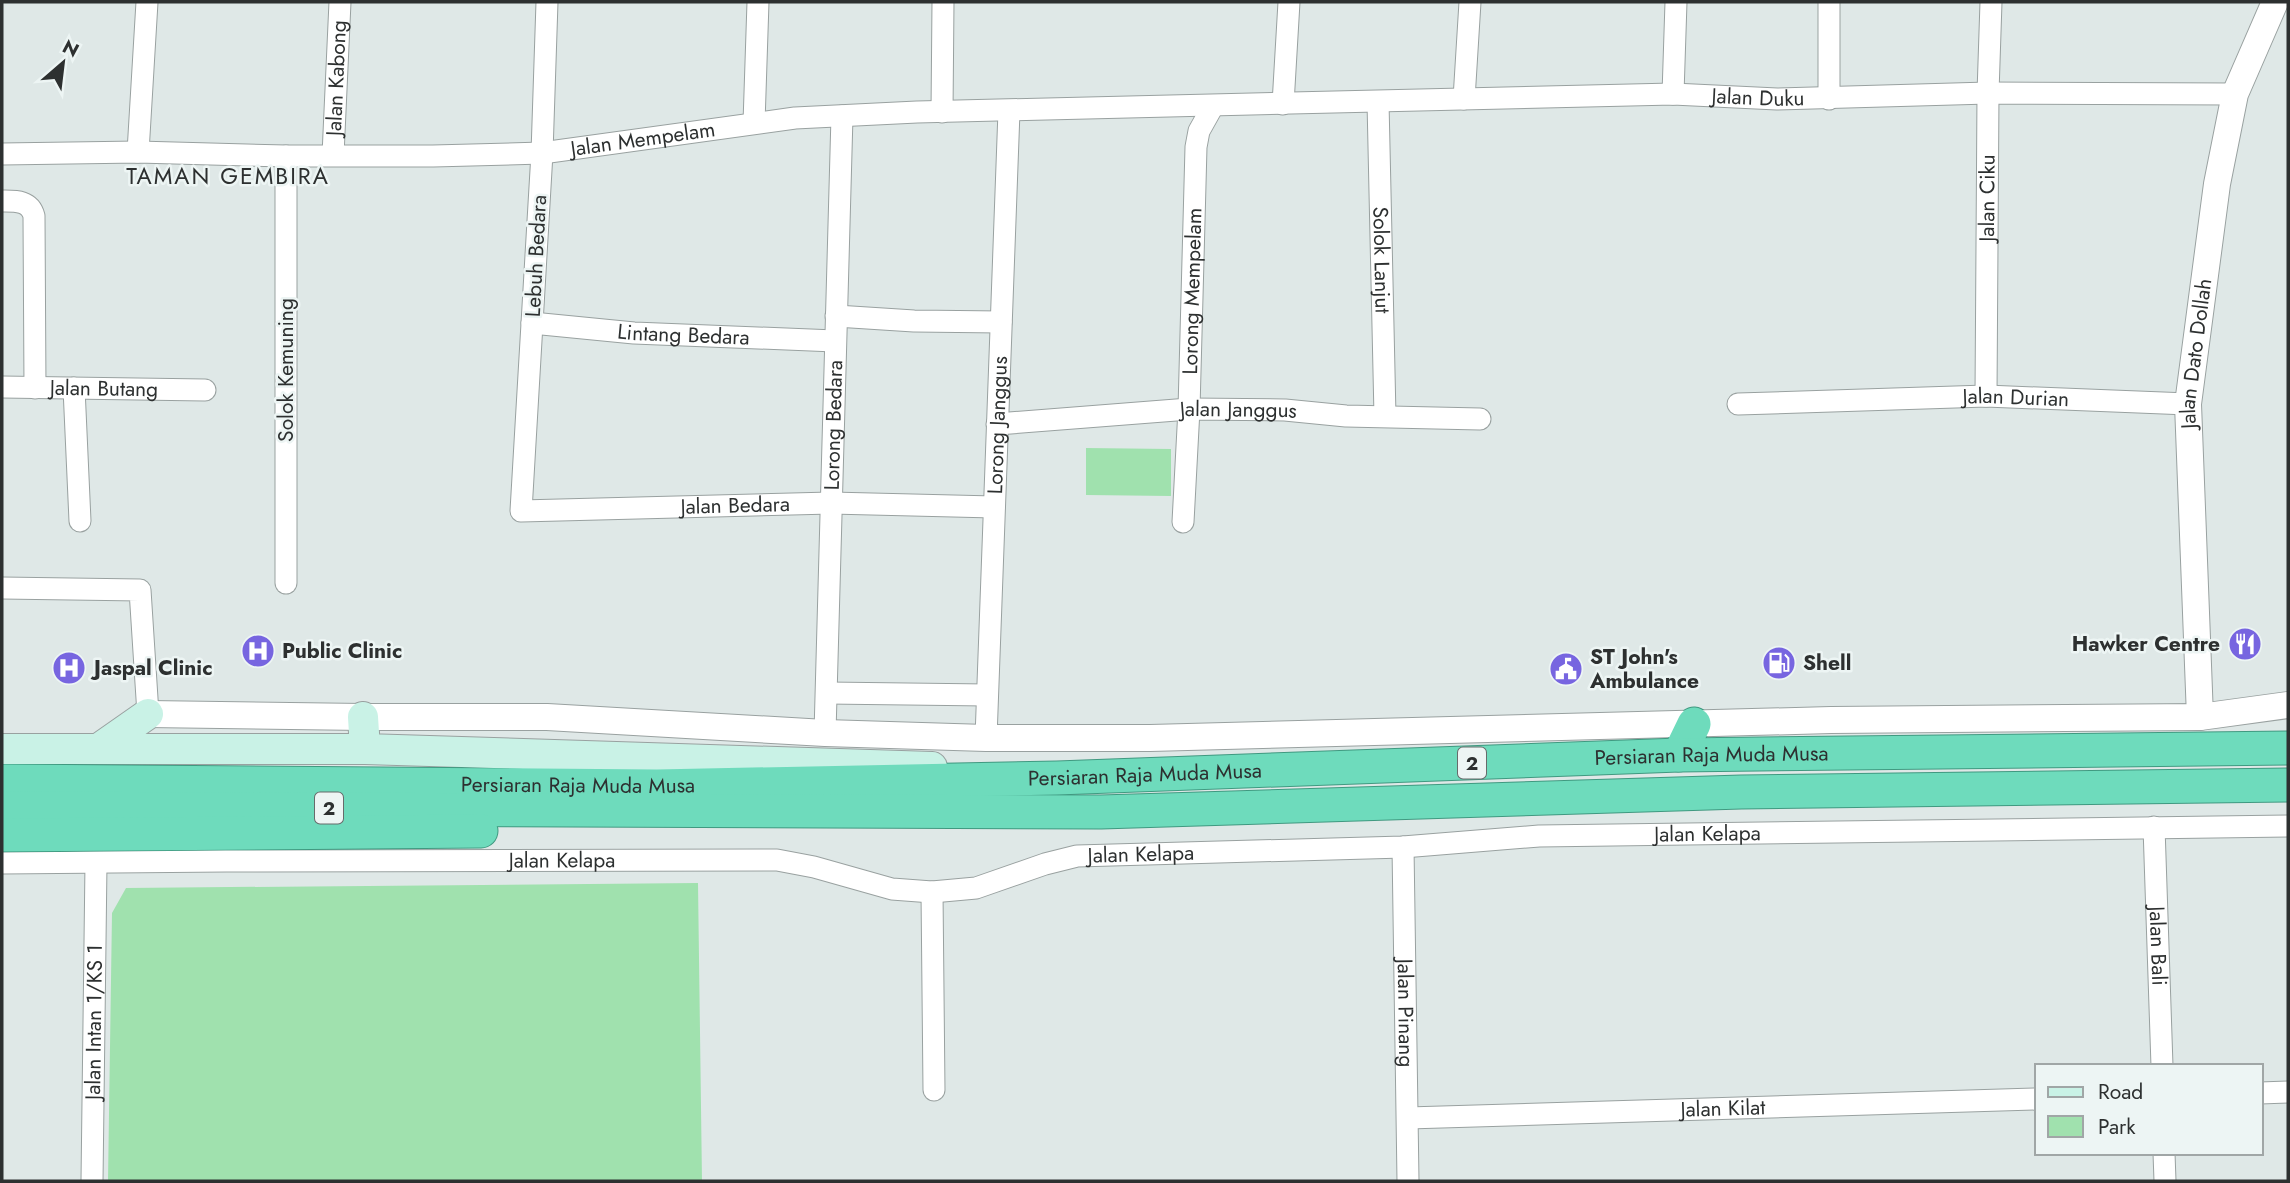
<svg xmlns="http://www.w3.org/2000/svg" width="2290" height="1183" font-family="Jost,sans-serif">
	<rect width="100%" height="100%" fill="#dfe8e7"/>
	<path fill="#a0e1ae" d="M1086 448 1171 449V496L1086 495Z
		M698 883 702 1181H108L112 913 126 888Z"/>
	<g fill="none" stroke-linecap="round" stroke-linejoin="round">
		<defs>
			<g id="minor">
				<path id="s1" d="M547 2 542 153 521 511 831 503 994 507"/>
				<path d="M1829 2V99"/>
				<path d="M1673 94 1676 2"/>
				<path d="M1464 99 1470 2"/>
				<path id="s2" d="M1378 102 1385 416"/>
				<path d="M1283 104 1289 2"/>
				<path d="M942 112 943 2"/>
				<path d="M754 123 758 2"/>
				<path d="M138 152 147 2"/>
				<path id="s3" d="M2 154 138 152 286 156H433L542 153 795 118 917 112 1673 94 1777 99 1988 93 2235 94"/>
				<path id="s4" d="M333 155 340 2"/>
				<path d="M2 201C15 201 30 200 34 216L35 388"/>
				<path d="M836 316 914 321 1001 322"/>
				<path id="s5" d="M532 323 634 333 835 341"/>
				<path id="s6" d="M2 387 205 390"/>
				<path d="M74 388 80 521"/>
				<path id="s7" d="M1986 396 1988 93 1991 2"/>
				<path id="s8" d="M1738 404 1986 396 2188 404"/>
				<path id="s9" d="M997 424 1189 409 1285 410 1346 416 1480 419"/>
				<path id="s10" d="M1183 522 1189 409 1196 147 1199 131 1213 106"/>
				<path d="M286 583V156"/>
				<path d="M2 588 140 590 148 714"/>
				<path d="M827 693 987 695"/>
				<path id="s11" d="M825 733 842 116"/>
				<path id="s12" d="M986 738 1009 111"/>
				<path id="s13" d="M2154 827 2162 1066"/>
				<path id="s14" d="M1403 847 1408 1181"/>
				<path id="s15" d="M2 863 226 861 777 860 814 867 892 889 932 892 976 888 1045 864 1077 856 1403 847 1539 836 2288 826"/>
				<path d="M932 892 934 1090"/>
				<path d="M2260 1093 2288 1092"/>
				<path id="s16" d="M1408 1118 2036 1099"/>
				<path d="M2164 1153 2165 1181"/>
				<path id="s17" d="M92 1181 96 863"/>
			</g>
			<g id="tertiary">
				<path d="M148 714 363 717H547L825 733 986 738H1150L1831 720 2200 717 2288 705"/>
				<path id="s18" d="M2200 717 2188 404 2217 184 2235 94 2275 2"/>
			</g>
			<path id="secondary" d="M363 717 365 749
				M2 749H365L932 767
				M98 749 148 714"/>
			<g id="trunk">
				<path d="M1679 755 1694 724"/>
				<path id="s19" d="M2 781 657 786 1057 778 1679 755 2288 748"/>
				<path d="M2 808 1101 812 1741 792 2288 785"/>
				<path d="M2 835 481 831"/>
			</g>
		</defs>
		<use href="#minor" stroke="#99a1a0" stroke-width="23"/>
		<use href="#tertiary" stroke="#99a1a0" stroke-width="28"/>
		<use href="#secondary" stroke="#99a1a0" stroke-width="32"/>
		<use href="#trunk" stroke="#409980" stroke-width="35"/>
		<use href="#minor" stroke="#fff" stroke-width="21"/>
		<use href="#tertiary" stroke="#fff" stroke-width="26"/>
		<use href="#secondary" stroke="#c9f2e6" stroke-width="30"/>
		<use href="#trunk" stroke="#6edbbc" stroke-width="33"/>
	</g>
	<defs>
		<symbol id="restaurant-disc" viewBox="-11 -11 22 22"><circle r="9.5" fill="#7765e0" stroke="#edf5f4"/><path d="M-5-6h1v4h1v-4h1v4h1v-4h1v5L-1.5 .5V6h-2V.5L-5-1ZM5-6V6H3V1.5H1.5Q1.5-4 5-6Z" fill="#fff"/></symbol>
		<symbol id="hospital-disc" viewBox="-11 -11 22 22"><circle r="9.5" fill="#7765e0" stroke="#edf5f4"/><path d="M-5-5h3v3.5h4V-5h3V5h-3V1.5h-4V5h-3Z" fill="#fff"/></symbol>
		<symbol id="fuel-disc" viewBox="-11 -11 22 22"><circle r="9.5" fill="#7765e0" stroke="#edf5f4"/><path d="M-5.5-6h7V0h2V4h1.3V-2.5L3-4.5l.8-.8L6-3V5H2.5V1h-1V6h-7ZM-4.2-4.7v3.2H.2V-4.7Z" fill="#fff"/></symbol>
		<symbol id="civic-disc" viewBox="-11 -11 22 22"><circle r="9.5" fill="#7765e0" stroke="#edf5f4"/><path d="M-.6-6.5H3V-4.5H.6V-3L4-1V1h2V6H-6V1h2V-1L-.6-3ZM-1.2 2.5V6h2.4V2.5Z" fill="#fff"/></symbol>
	</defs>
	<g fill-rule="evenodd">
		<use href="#restaurant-disc" x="2226" y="625" width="38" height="38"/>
		<use href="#hospital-disc" x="239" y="632" width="38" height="38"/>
		<use href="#fuel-disc" x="1760" y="644" width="38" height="38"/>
		<use href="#hospital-disc" x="50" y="649" width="38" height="38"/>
		<use href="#civic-disc" x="1547" y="650" width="38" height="38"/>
	</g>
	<g text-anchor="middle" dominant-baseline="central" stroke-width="5" stroke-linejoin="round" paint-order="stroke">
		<g fill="#edf5f4" stroke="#676b6b" stroke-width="2">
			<rect x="1458" y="747.5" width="28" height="31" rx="5"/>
			<rect x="315" y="792.5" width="28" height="31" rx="5"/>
		</g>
		<g font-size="19" font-weight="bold" fill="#2d3030">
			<text x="1472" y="763">2</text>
			<text x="329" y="808">2</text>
		</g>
		<g font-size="21" fill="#2d3030" stroke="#edf5f4">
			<text stroke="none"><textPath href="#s4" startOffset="77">Jalan Kabong</textPath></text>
			<text stroke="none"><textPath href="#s3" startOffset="1759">Jalan Duku</textPath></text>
			<text stroke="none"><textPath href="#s3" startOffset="642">Jalan Mempelam</textPath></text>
			<text stroke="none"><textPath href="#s7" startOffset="198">Jalan Ciku</textPath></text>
			<text transform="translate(536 256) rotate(-87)">Lebuh Bedara</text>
			<text stroke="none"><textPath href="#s2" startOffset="158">Solok Lanjut</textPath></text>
			<text stroke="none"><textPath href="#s10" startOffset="231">Lorong Mempelam</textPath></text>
			<text stroke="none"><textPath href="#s5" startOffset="152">Lintang Bedara</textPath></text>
			<text stroke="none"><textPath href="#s18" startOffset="364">Jalan Dato Dollah</textPath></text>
			<text transform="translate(286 370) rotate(-90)">Solok Kemuning</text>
			<text stroke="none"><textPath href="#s6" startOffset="102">Jalan Butang</textPath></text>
			<text stroke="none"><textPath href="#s8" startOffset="278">Jalan Durian</textPath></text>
			<text stroke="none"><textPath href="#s9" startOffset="242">Jalan Janggus</textPath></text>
			<text stroke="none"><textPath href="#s12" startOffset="313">Lorong Janggus</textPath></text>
			<text stroke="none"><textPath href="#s11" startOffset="308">Lorong Bedara</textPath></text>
			<text stroke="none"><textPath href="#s1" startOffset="724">Jalan Bedara</textPath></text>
			<text stroke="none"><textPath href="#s19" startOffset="1710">Persiaran Raja Muda Musa</textPath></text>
			<text stroke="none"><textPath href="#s19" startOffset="1143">Persiaran Raja Muda Musa</textPath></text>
			<text stroke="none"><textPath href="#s19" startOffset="576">Persiaran Raja Muda Musa</textPath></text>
			<text stroke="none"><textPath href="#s15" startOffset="1715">Jalan Kelapa</textPath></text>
			<text stroke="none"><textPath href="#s15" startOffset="1148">Jalan Kelapa</textPath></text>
			<text stroke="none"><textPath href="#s15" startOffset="560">Jalan Kelapa</textPath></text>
			<text stroke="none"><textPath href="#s13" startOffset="119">Jalan Bali</textPath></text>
			<text stroke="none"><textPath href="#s14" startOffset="166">Jalan Pinang</textPath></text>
			<text stroke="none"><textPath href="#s17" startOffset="159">Jalan Intan 1/KS 1</textPath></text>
			<text stroke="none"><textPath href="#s16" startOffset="315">Jalan Kilat</textPath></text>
		</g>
		<g font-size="21" font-weight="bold" fill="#2d3030" stroke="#edf5f4" text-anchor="start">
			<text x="2220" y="644" text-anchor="end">Hawker Centre</text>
			<text x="282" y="651">Public Clinic</text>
			<text x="1590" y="657">ST John's<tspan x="1590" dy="24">Ambulance</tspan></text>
			<text x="1803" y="663">Shell</text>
			<text x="94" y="668">Jaspal Clinic</text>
		</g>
		<g font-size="23" letter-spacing="2" fill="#2d3030" stroke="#edf5f4">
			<text x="228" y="176">TAMAN GEMBIRA</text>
		</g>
	</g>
	<rect width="2290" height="1183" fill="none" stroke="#2d3030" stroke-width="7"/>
	<rect x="2035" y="1064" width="228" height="91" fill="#edf5f4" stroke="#a0a6a6" stroke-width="2"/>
	<rect x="2048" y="1087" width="35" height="10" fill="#c9f2e6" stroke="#a0a6a6" stroke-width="2"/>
	<text x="2098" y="1099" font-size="21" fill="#2d3030">Road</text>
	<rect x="2048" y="1116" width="35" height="21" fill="#a0e1ae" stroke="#a0a6a6" stroke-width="2"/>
	<text x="2098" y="1134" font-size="21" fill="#2d3030">Park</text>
	<g transform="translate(63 63) rotate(28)" stroke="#edf5f4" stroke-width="5" paint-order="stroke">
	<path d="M0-5L12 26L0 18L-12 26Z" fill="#2d3030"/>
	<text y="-10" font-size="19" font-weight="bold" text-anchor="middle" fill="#2d3030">N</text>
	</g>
</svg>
